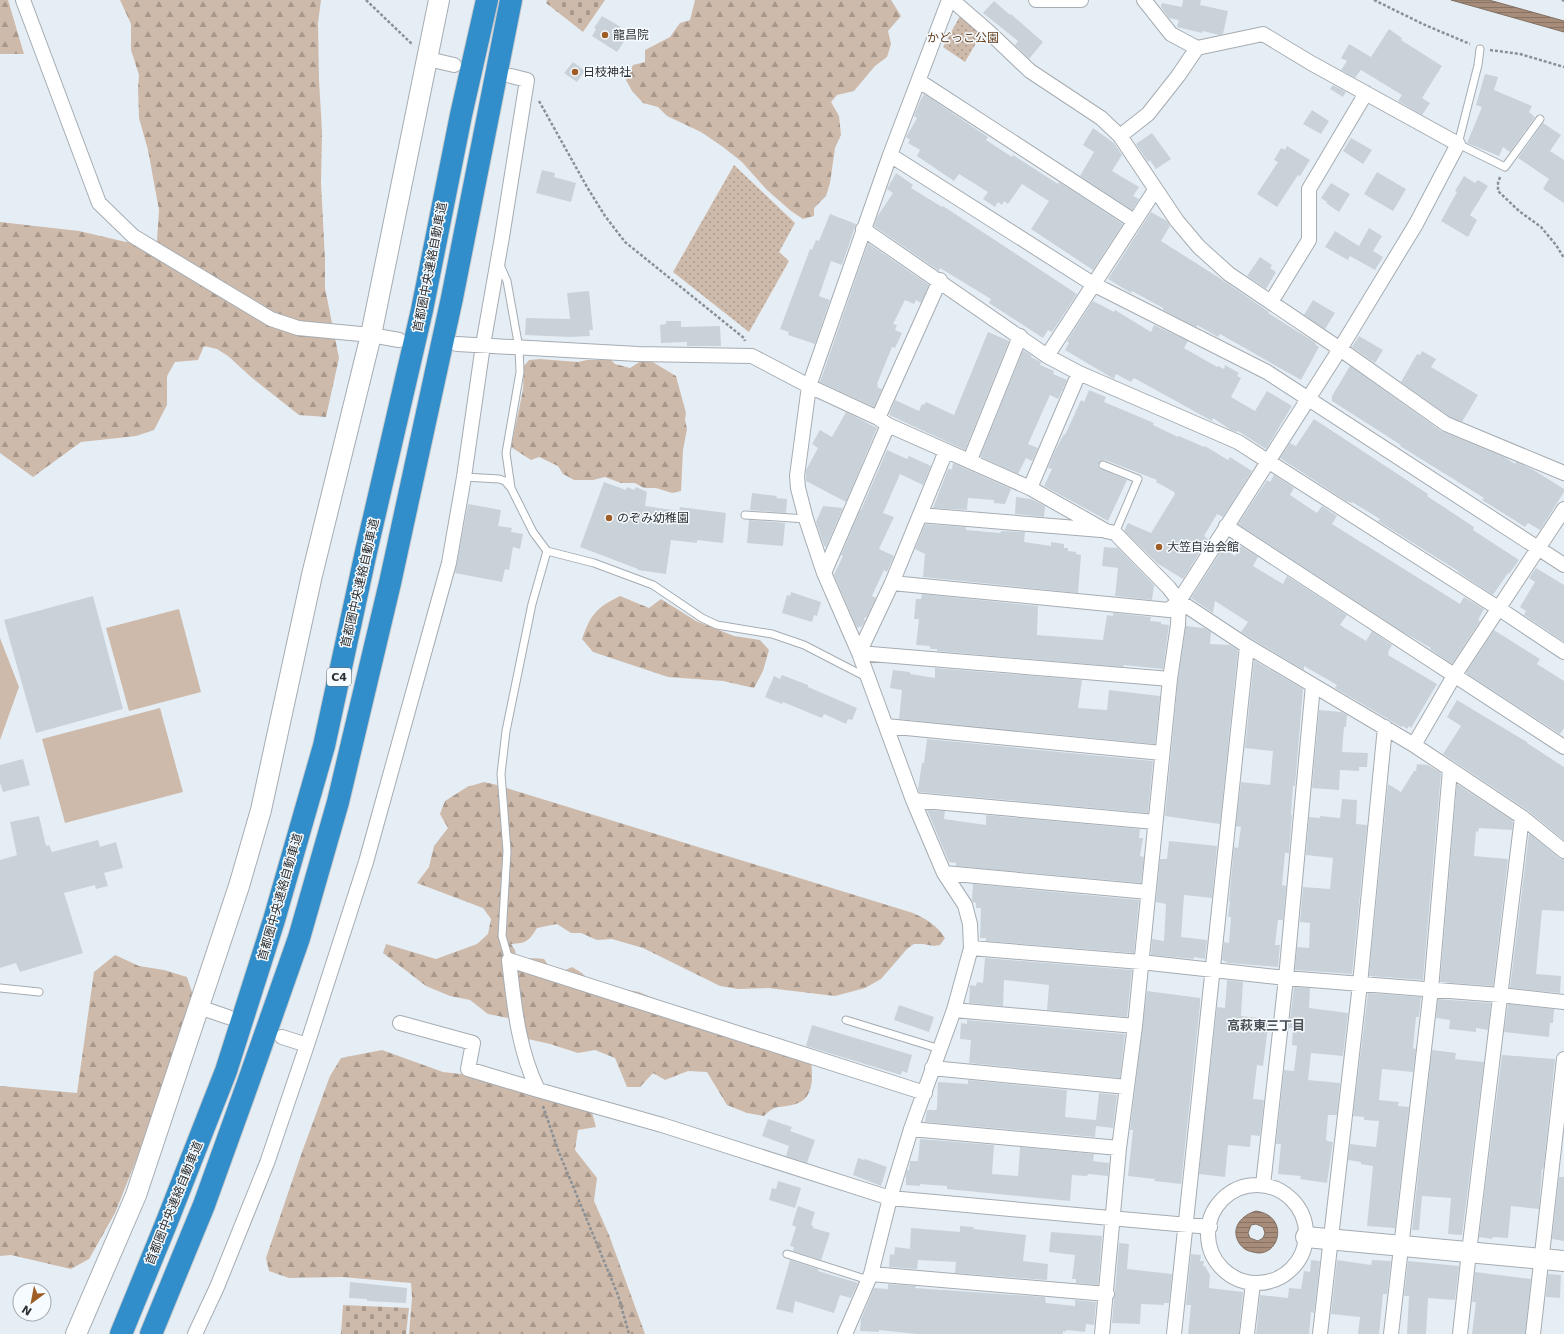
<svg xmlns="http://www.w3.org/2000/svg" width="1564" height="1334" font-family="'DejaVu Sans','Noto Sans JP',sans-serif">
	<defs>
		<pattern id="forest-firs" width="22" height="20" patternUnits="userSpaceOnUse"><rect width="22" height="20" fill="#cebaab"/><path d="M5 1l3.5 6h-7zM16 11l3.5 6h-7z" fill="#a8988c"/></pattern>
		<pattern id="cemetery-stones" width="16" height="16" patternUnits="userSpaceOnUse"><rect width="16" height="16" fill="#cebaab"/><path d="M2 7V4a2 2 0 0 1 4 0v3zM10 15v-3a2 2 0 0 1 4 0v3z" fill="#a8988c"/></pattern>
		<pattern id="park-dots" width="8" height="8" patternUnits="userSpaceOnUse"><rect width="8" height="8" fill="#cebaab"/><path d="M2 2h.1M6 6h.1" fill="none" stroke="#a8988c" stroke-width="1.8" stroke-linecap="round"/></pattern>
		<pattern id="water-rules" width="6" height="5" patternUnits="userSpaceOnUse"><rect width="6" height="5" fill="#a68c79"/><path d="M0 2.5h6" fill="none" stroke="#887364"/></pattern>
	</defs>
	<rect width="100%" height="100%" fill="#e6eef5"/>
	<path fill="#cebaab" d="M179 609 201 692 129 711 106 628Z
		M0 638 19 687 0 740Z
		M160 708 183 792 65 823 42 739Z"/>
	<path fill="url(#forest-firs)" d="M0 0H8L24 54H0Z
		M120 0H321L318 23 319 80 322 131 321 183 325 260V288L339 358 326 417 299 415 251 377 228 356 217 349 204 346 198 360 175 362 167 376V405L154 430 136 436 81 442 33 477 0 453V222L79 231 126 242 157 241 159 210 148 150 139 118 138 88 139 75 131 50V24Z
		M695 0H891L901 16 888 31 891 44 887 57 875 66 854 91 837 95 831 102 839 116 841 135 835 148 830 183 826 196 814 208V216L803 219 791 211 767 190 742 162 723 147 701 132 667 116 658 107 643 103 632 91 626 80 633 65 645 62V50L670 37 680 23 690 20Z
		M540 359 578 362 587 360H611L615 364 630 368 641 361H651L676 376 686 413 685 420 687 429 683 450 681 491 672 493 656 488H644L635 483H621L605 477 593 480H574L563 474 558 466 539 457 531 460 511 447 523 390 524 366 529 360Z
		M620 596 649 608 661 599 696 621 734 636 760 640 769 650 763 671 754 688 723 681 668 677 593 652 582 639C591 614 596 608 620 596Z
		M484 782 497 785 913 913C926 919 937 925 945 938L940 945 934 946 923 944H914L907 949 881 979 865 988 835 996 768 988 738 989 720 986 643 948 612 939 597 940 581 933H571L557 924 537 928C529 941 527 943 511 944L515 950 516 956C526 960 534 957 544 959L551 969 561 972 572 967 582 973 593 984 639 992 698 1017 716 1034 736 1037 811 1062C813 1079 814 1101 792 1105 777 1108 775 1105 764 1116L747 1113 727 1105 707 1072 688 1071 665 1080 653 1073 640 1087H627L615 1058 595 1050 578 1053 550 1044 528 1039 508 1018 488 1014 470 1000 450 996 426 986 383 953 386 944 436 959 477 944 488 934 491 919 483 908 417 883 429 867 434 846 448 828 440 814 445 801 467 787Z
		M115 955 139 966 164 970 187 977 192 992 189 1006 137 1158 115 1213 89 1259 71 1269 11 1255 0 1256V1086L77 1093 94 972Z
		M382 1050 443 1072 470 1075 592 1113 596 1127 578 1130 575 1150 597 1178 594 1201 609 1235 645 1334H409L412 1298 411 1283 342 1277 289 1278 269 1271 266 1258 302 1152 330 1076 341 1058Z"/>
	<path fill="url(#cemetery-stones)" d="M547 0H605L583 32 546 3Z
		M343 1305 409 1308 406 1334H341Z"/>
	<path fill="url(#park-dots)" d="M960 16 982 33 965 62 943 47Z
		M734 165 795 223 779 252 789 261 749 332 673 272Z"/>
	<path fill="url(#water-rules)" stroke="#827064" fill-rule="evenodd" d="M1451 0H1489L1564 21V32Z
		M1256 1211C1291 1216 1279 1260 1253 1252 1246 1251 1241 1247 1238 1241 1231 1227 1242 1215 1256 1211ZM1256 1224 1263 1227 1265 1233 1263 1238 1258 1241 1250 1238 1248 1233 1251 1225Z"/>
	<path fill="#cad2d9" d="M1183 0H1201L1200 5 1228 11 1223 34 1219 35 1203 31 1202 33 1177 27 1179 20 1169 18 1161 7 1162 3 1182 7Z
		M994 1 1010 15 1011 14 1043 42 1029 59 1015 45 1018 41 983 13Z
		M602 16 621 27 618 31 627 37 617 52 592 36 596 29 594 28Z
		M1389 29 1402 38 1401 40 1442 66 1422 98 1430 103 1422 115 1398 101 1402 95 1361 70 1355 78 1341 70 1347 61 1341 58 1349 44 1371 57Z
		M573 62 585 71 577 82 564 73Z
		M1485 74 1498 77 1494 90 1532 106 1529 112 1535 117 1510 152 1503 147 1499 156 1467 143 1482 107 1476 105Z
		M1333 85 1346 92 1343 97 1330 89Z
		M924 94 988 137 986 140 1012 157 1013 155 1058 184 1059 182 1123 224 1093 270 1031 229 1049 201 1036 193 1022 184 1008 204 1004 201 1002 205 998 202 995 207 983 199 988 192 959 174 954 181 917 156 920 150 908 143 910 140 906 137 917 118 914 116 920 101Z
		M1312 110 1329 121 1321 134 1303 124Z
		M1543 123 1561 135 1550 151 1564 160V203L1543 189 1549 179 1518 158Z
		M1093 128 1114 143 1122 155 1112 171 1139 187 1133 196 1139 199 1132 210 1080 176 1094 152 1083 145Z
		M1152 133 1171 159 1156 169 1150 160 1148 162 1136 144Z
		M1351 138 1372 150 1363 164 1343 151Z
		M1287 146 1310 160 1300 176 1298 175 1277 207 1257 194 1278 162 1274 160 1281 148 1285 150Z
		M542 170 555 173 554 177 576 183 571 202 536 193Z
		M1377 172 1406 189 1393 211 1364 194Z
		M896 173 913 185 911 188 942 207 943 206 1077 294 1052 332 1048 330 1043 338 989 303 991 299 940 268 939 271 874 226 877 217 893 193 887 189Z
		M1464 176 1475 183 1478 180 1488 186 1470 215 1477 220 1468 237 1441 221 1457 192 1455 191Z
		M1331 183 1350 194 1339 212 1326 203 1327 202 1321 198Z
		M1151 212 1167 221 1170 226 1161 241 1221 279 1269 312 1268 313 1316 343 1315 344 1319 347 1301 380 1220 334 1218 337 1197 325 1196 327 1163 310V308L1132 291 1131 293 1108 279Z
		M830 214 856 224 842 265 831 261 819 296 830 300 815 344 788 335 789 332 780 329 810 249 812 250 816 240 819 241Z
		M1369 228 1382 236 1373 251 1383 257 1375 270 1350 256 1348 260 1325 247 1335 231 1359 246Z
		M868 243 929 285 921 303 916 300 914 304 905 300 893 324 897 325 895 330 902 333 895 348 892 347 877 384 878 385 877 387 882 389 874 407 820 382Z
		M1260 257 1272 265 1270 268 1276 272 1266 289 1247 276Z
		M589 291 593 330H589L590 336 571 337 525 335 526 318 570 319 567 293Z
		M1313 300 1335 313 1325 329 1304 315Z
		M1093 301 1114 312 1115 310 1151 332 1154 325 1188 341 1184 348 1217 367 1218 366 1224 369 1225 365 1239 373 1237 376 1241 378 1231 397 1255 411 1267 391 1292 406 1266 449 1238 431 1237 432 1231 430 1213 418 1212 421 1134 378 1131 382 1116 374 1114 379 1065 350 1069 343 1067 341Z
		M666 321H681V327L720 326 721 346H687V342L661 343 660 325 666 324Z
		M988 332 1009 341 965 450 889 415 895 400 919 411 922 404 924 405 926 402 954 415Z
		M1359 336 1383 350 1375 363 1352 347Z
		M1023 350 1032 356 1031 357 1041 362 1040 365 1054 371 1053 374 1067 380 1058 399 1050 395 1028 444 1038 448 1032 461 1026 458 1018 474 980 457Z
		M1422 351 1436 359 1431 367 1478 395 1462 422 1450 417 1401 382 1417 354 1420 355Z
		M1350 366 1441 431 1504 457 1515 464 1516 462 1532 469 1564 489V492L1540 530 1528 523 1525 527 1511 518 1482 500 1484 498 1400 446 1401 445 1332 401V396Z
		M1089 390 1106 397 1104 402 1154 423 1153 425 1178 437 1179 436 1204 447 1205 446 1228 460 1230 457 1252 471 1223 517 1217 514 1204 536 1208 539 1183 579 1157 563 1124 531 1128 523 1151 533 1175 494 1174 492 1156 482 1157 480 1105 460 1100 461 1098 466 1101 469 1127 480 1108 521 1044 486 1052 469 1048 468 1055 451 1064 434 1065 435 1081 400 1084 402Z
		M846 412 877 428 846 502 806 481V470L818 448 812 444 820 430 832 437Z
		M1314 419 1428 494 1427 496 1474 527 1473 530 1519 560 1509 574 1508 573 1493 595 1458 572V571L1378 521 1380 519 1352 502V503L1346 501 1280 458 1290 443 1296 446Z
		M887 450 907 459 909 456 931 466 923 485 900 474 883 513 894 517 879 549 894 556 887 572 884 570 872 596 876 598 867 617 864 618 865 621 862 626 857 628 834 575 840 562 843 556 841 555 860 510H862H861Z
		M953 463 1011 489 1005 504 994 503V500L968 498 967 510 933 508 948 469H952Z
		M1274 475 1294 488 1290 495 1317 513 1322 506 1337 516 1332 524 1460 604 1464 597 1484 609 1478 620 1480 621 1452 664 1430 649 1431 648 1403 632 1238 524 1267 480 1270 482Z
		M604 482 626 490 627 487 634 490 636 487 647 492 645 506 679 511 680 507 726 513 723 543 697 540V543L671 540 666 574 638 570V569L580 547Z
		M752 493 777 496 776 498 787 499 786 513 750 510Z
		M1016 497 1031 499 1045 506 1044 517 1015 514Z
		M468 504 501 510 498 526 512 528 511 532 523 534 520 549 513 547 509 570 505 569 502 582 455 573Z
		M823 506 843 508 826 547 824 546 816 522Z
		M749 520 785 523 783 546 747 543Z
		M925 524 966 527V530L1000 533 1001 531 1025 532 1024 542 1051 546V542L1064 544V548H1068V551L1076 552V554L1081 555 1078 593 923 577 925 554 915 549Z
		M1241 546 1258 557 1253 566 1283 584 1287 576 1347 615 1340 625 1366 641 1372 631 1392 645 1388 652H1389L1388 655 1437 684 1411 728 1409 726 1407 729 1403 726 1402 727 1398 725 1335 688 1337 685 1304 666V670L1252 639 1241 632 1248 622 1215 601 1213 613 1191 598 1223 548 1235 556Z
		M1104 547 1116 548 1117 547 1154 585 1152 600 1115 596 1118 568 1102 566Z
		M1536 568 1564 585V642L1524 615 1526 611 1520 607 1535 582 1529 578Z
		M791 592 821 602 817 616 814 615 812 622 782 613 787 595 790 596Z
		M922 594 1038 606 1037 635 1103 640 1107 615 1113 616V613L1151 617 1150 621 1161 622V624L1169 625 1163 669 1124 665 1123 667 937 651V649H930V646L916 645 919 619H914L916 599H921Z
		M93 596 123 709 36 733 4 620Z
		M1186 626 1204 628 1211 632 1210 644 1230 645 1238 650 1220 824 1165 816 1178 680Z
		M1494 630 1540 659 1537 664 1564 681V728L1560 734 1466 673Z
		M1254 660 1303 689 1295 786H1293L1291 815H1292L1289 853H1285L1282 885 1286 886 1283 920H1278L1275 945H1280L1278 967 1228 963 1222 960 1224 942 1229 943 1231 917H1228L1230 901H1229L1234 847 1238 848 1241 827 1236 826 1241 782 1270 785 1272 763 1273 751 1245 748Z
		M935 668 1082 680 1078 708 1107 710 1109 690 1160 696 1155 744 899 719 902 690 890 688 893 670 910 672V674L935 678Z
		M782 675 808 685V687L857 708 852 720 848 719 846 724 824 714 822 718 783 702 782 704 765 697 774 676 780 679Z
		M1457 700 1527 742V743L1564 767V840L1527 810 1443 754 1461 726 1447 717Z
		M1319 710 1341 712 1347 715 1346 727H1344L1342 752 1368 753 1367 767H1359V771L1340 770 1339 790 1312 788Z
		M927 739 1153 761 1148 813 919 792 918 789 922 763H924Z
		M23 759 30 785 3 792 0 783V765Z
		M1417 764 1428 765 1441 773 1423 980 1369 976 1388 784 1401 792 1414 771H1416Z
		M1457 784 1513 821 1512 830 1479 828 1478 832 1476 831 1474 856 1508 859 1493 986 1440 982Z
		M1342 799 1357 800 1356 824 1367 825 1352 974 1295 970 1297 947 1309 948 1310 923 1300 922 1303 887 1330 889 1333 858 1306 855 1309 817 1320 818V816L1340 818Z
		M927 810 945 811 944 819 986 825V815L1140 829 1139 838H1143L1140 856 1144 857 1141 883 956 866V863L949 862Z
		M39 816 46 846 49 845 52 852 98 840 100 847 116 842 123 868 104 873 108 886 96 889 95 885 64 893 83 953 20 972 16 963 0 968V860L17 855 10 822Z
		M1529 833 1559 858 1564 859V911L1542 910 1536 974 1561 976 1560 993 1510 988Z
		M1169 841 1217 846 1212 898 1184 895 1181 937 1207 940 1205 959 1194 957V959L1151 955 1152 939 1164 941 1166 904 1156 902 1160 859H1167Z
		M973 884 1139 900 1134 953 986 941V938H980L981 908H976V903L973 902 972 900Z
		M985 958 1132 970 1127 1017 1047 1010 1049 985 1004 980 1003 1006 969 1003 970 985 976 986 977 982 983 983Z
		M1227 980 1243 982 1241 1016 1269 1019 1263 1066 1257 1065 1253 1099 1264 1100 1260 1136 1251 1135 1250 1147 1228 1145 1225 1177 1199 1174 1217 1007 1225 1008Z
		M1294 987 1310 988 1309 1008 1348 1013 1343 1056 1311 1053 1308 1080 1340 1083 1337 1115H1328L1326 1140H1327V1141L1333 1142 1327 1183 1300 1179 1301 1176 1278 1174 1281 1144H1276L1284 1070 1294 1071 1297 1046 1292 1045 1293 1028H1289Z
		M1147 991 1200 998V1005L1181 1184 1154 1181 1155 1179 1128 1176 1133 1130H1130Z
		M1368 993 1421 997 1419 1017H1416L1413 1048 1416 1049 1413 1072 1382 1069 1379 1100 1399 1102 1398 1106 1409 1107 1395 1228 1367 1226 1373 1166 1361 1164V1162L1348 1160 1350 1144 1376 1147 1379 1121 1364 1120V1117L1353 1116Z
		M1438 999 1491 1003 1488 1030 1476 1028V1032L1449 1029 1450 1020 1436 1018Z
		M1508 1004 1554 1009 1553 1023H1550L1549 1037 1504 1032Z
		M899 1005 934 1017 929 1032 894 1020Z
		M967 1020 1125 1034 1120 1078 969 1063 971 1040 960 1039 961 1023 967 1024Z
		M812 1025 912 1055 907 1073 902 1071 901 1075 806 1046Z
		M1432 1050 1456 1053 1455 1059 1484 1062 1462 1235 1448 1234 1451 1198 1422 1196 1419 1230H1412Z
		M1502 1055 1555 1059 1544 1164 1543 1169H1542L1539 1209 1511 1206 1508 1238 1493 1237 1492 1239 1479 1237Z
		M968 1080 1067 1090 1065 1117 1096 1120 1099 1093 1117 1095 1113 1128 1096 1126 1095 1137 925 1122 927 1110H936L937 1108 938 1082 968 1084Z
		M768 1119 792 1127 790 1131 815 1140 807 1163 786 1156 789 1146 762 1136Z
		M920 1139 994 1145 992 1174 1018 1176 1020 1147 1094 1154 1093 1161 1109 1163 1108 1176 1088 1174 1087 1176 1072 1175 1070 1201 947 1189V1186L920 1184V1186L906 1185V1174L907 1170H909L910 1161H918Z
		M858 1158 864 1160 865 1159 887 1167 881 1186 853 1175Z
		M1559 1177H1564V1241L1552 1239Z
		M778 1181 801 1188 795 1208 769 1200 772 1188 776 1189Z
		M798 1206 815 1212 811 1225 813 1226V1228L830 1233 821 1260 793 1251 794 1247 790 1246 796 1227 792 1225Z
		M960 1226 974 1227 973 1229 1026 1235 1023 1261 1048 1264 1047 1280 955 1273 956 1262 918 1260 917 1269 889 1267 890 1254 894 1255 895 1247 910 1249 911 1228 960 1232Z
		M1051 1232 1102 1236 1098 1285 1076 1283V1279H1072L1075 1255 1049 1252Z
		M1119 1243 1129 1244 1127 1269 1172 1274 1169 1303H1164V1305L1141 1304 1140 1324 1112 1323 1114 1299 1115 1295V1290Z
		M1191 1254 1201 1255 1200 1261H1204L1203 1266H1205L1210 1275 1209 1288 1243 1292 1239 1334H1188L1191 1305H1186Z
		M790 1260 818 1269V1271L858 1283 851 1298 840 1295 834 1313 795 1301 793 1313 776 1309Z
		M1311 1260 1320 1261 1314 1313 1311 1312 1309 1334H1256L1260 1295 1288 1298 1289 1288 1301 1289 1304 1271 1310 1272Z
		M1337 1260 1371 1265 1372 1260 1391 1261 1387 1294H1383L1379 1334H1358L1360 1317 1331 1314Z
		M1408 1261 1459 1266 1455 1300 1428 1298 1426 1334H1407L1409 1296H1404Z
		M1475 1272 1531 1279 1525 1334H1472L1476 1302H1472Z
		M1548 1274 1561 1275 1560 1298 1546 1297Z
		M350 1282 407 1288 406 1303 367 1301V1299L349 1298Z
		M888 1284 916 1286 915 1288 1045 1297 1046 1303 1075 1306V1300L1096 1302 1094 1325 1086 1324 1085 1332 1066 1330V1332L1063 1331V1334H917L879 1330V1332L860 1331 861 1319 874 1288 888 1289Z"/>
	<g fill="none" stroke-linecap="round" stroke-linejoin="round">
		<defs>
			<path id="lane" d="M1480 49 1478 65 1458 144 1505 167 1540 119
				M500 265 507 281 519 348 520 372 506 453 511 488
				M1103 465 1138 479 1115 533
				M464 477 499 479 505 481 511 488 533 532 547 551 594 563 653 585 702 618 717 625 772 634 804 645 866 677
				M745 515 806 519
				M509 960 502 936 507 851 501 774 506 731 532 604 547 551
				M0 988 39 992
				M846 1020 940 1049
				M787 1254 868 1280"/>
			<path id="street" d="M23 0 99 203 133 236 271 319 298 328 371 335 399 340
				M952 0 989 32 1030 71 1101 118 1120 136 1177 221 1199 247 1229 274 1340 349 1446 424 1564 473
				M1036 0H1081
				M428 59 454 65
				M919 81 1134 221
				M1120 136 1148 114 1178 76 1197 48
				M890 155 1093 284 1267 372 1564 565
				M863 229 1047 356 1079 373 1238 442 1498 608 1564 652
				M1271 302 1309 240V189L1366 93
				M457 344 638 354 752 356 809 386 878 418 888 425 1030 488 1106 531 1115 533 1169 588 1179 601 1247 646 1414 745 1522 817 1564 851
				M1047 356 1155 190
				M878 418 940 280
				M946 451 892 583 859 653 1170 679
				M970 460 1020 336
				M1030 488 1079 373
				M920 515 1101 530
				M1226 526 1564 747
				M824 573 888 425
				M892 583 1169 610 1179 601
				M886 726 1162 753
				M1414 745 1454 676 1564 509
				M913 800 1155 822
				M944 873 1148 892
				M971 948 1141 962 1286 978 1500 995 1564 1002
				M199 1007 228 1017
				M954 1010 1135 1026
				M400 1023 473 1043 468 1069 538 1090
				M282 1037 307 1045
				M932 1068 1127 1087
				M925 1093 509 960C514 1004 518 1049 538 1090L662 1125 890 1198 1210 1227
				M911 1129 1119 1148
				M1263 1185 1286 978 1313 685
				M1208 1234a49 49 0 1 1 98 0a49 49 0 1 1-98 0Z
				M871 1274 1107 1294
				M195 1334 217 1287 267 1163 307 1045 366 862 449 563 464 477 483 345 502 237 527 80 511 76
				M845 1334 871 1274 890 1198 911 1129 954 1010 971 948 970 924 965 905 944 873 913 800 859 653 824 573 806 519 798 488 797 476 809 386 890 155 949 0
				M1102 1334 1119 1148 1135 1026 1170 679 1178 625 1179 601 1340 349 1416 224 1458 144 1311 63 1263 34 1197 48 1171 34 1144 0
				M1174 1334 1247 646
				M1247 1334 1253 1283
				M1320 1334 1360 984 1385 727
				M1391 1334 1431 989 1450 770
				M1460 1334 1469 1252 1522 817
				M1533 1334 1564 1059"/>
			<path id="secondary" d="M1306 1237 1564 1261
				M76 1334 136 1195 239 886 261 810 312 575 371 335 439 0"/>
			<path id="highway" d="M121 1334 166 1224 226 1071 274 920 324 746 366 552 422 310 461 115 487 0
				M151 1334 204 1205 248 1083 299 938 338 802 390 583 452 298 511 0"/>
		</defs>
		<use href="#lane" stroke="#a5acb2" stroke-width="9"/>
		<use href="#street" stroke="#a5acb2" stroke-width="16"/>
		<use href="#secondary" stroke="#a5acb2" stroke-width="22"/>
		<use href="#highway" stroke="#c8c9ca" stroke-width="24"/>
		<path stroke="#8a9095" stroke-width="2.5" stroke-dasharray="3 2" stroke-linecap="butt" d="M366 0 413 45
			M1374 0 1425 25 1470 44
			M1562 0 1564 1
			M1490 50 1520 54 1564 67
			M539 101 587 187 605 216 625 242 744 338 745 341
			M1500 177 1498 183V191L1519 211 1541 227 1556 245 1564 258
			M543 1106 558 1150 618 1295 629 1334"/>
		<use href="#lane" stroke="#fff" stroke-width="7"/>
		<use href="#street" stroke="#fff" stroke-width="14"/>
		<use href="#secondary" stroke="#fff" stroke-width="20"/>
		<use href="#highway" stroke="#318ecb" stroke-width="22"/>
	</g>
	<g fill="#9d5d25" stroke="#f6fbff" stroke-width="1.5">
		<circle cx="605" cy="35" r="4"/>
		<circle cx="575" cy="72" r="4"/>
		<circle cx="609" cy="518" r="4"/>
		<circle cx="1159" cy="547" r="4"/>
	</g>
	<g text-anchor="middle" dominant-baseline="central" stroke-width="3" stroke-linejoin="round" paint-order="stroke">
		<rect fill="#f6fbff" stroke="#696d70" stroke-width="1" x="327" y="668" width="24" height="18" rx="3"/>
		<g font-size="11" font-weight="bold" fill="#2d3033">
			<text x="339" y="677">C4</text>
		</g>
		<g font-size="12" fill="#2d3033" stroke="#f6fbff" text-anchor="start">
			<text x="613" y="35">龍昌院</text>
			<text x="583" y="72">日枝神社</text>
			<text x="617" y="518">のぞみ幼稚園</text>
			<text x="1167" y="547">大笠自治会館</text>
		</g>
		<g font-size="12" fill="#68401f" stroke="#f6fbff">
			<text x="963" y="38">かどっこ公園</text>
		</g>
		<g font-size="12" fill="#2d3033" stroke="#f6fbff">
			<text transform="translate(430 267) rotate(-79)">首都圏中央連絡自動車道</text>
			<text transform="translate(360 583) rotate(-77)">首都圏中央連絡自動車道</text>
			<text transform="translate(280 897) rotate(-74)">首都圏中央連絡自動車道</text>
			<text transform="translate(174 1203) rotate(-68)">首都圏中央連絡自動車道</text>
		</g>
		<g font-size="13" font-weight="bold" fill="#4b5157" stroke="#f6fbff">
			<text x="1266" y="1025">高萩東三丁目</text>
		</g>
	</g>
	<g transform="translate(32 1302) rotate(212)"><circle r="19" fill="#f6fbff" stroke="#a6aaad"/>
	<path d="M0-3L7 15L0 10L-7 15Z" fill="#9d5d25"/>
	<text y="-6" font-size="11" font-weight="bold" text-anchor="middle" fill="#2d3033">N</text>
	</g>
</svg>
